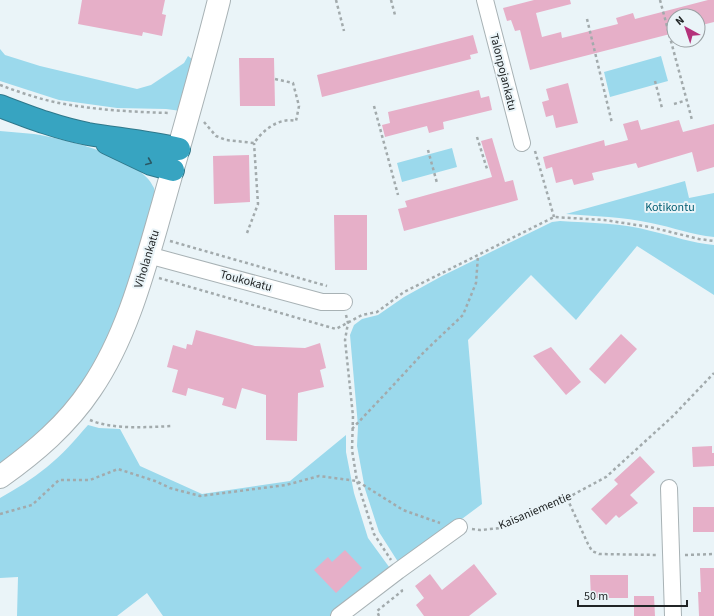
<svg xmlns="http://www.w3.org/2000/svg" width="714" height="616" font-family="'Source Sans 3',sans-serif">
	<rect width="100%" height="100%" fill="#eaf4f8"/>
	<path fill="#9bd9ec" d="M0 49 5 55 40 66 137 89 151 85 184 63 188 56 192 59 195 66 181 111 166 109 117 108 59 100 0 81Z
		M661 56 668 81 610 97 604 72Z
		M0 131C11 132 23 133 34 134 65 139 141 157 154 188 155 192 155 197 155 200L118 323 78 393 52 424 0 467Z
		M452 148 457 167 402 182 397 163Z
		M685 181 689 198 714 193V237C692 235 672 227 651 223 623 217 594 216 566 214Z
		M560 221C591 223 622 223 651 231 673 236 692 243 714 245V295L637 246 576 320 531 275 468 340 482 504 400 565 379 532 365 489 357 446 358 426 350 335 354 325 362 319 378 315 404 297 442 276 552 222Z
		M88 425 99 428 120 429 140 466 202 494 290 481 346 435V452L354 493 368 538 392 571 332 616H163L147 593 117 616H17L18 577 0 578V498C16 489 32 479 47 467 62 455 75 440 88 425Z"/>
	<path fill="#e6afc8" d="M82 0H165L162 14 166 15 162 36 143 32 142 36 78 24Z
		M534 0H570L571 4 536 13 542 37 561 32 562 38 618 24 616 18 633 13 635 19 708 0H714V22L698 26V16H674V33L530 70 520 30 515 31 511 20 507 21 503 8Z
		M473 35 478 53 470 55 471 59 322 97 317 75Z
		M239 58H274L275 106H240Z
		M568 83 578 123 556 128 553 115 546 117 542 102 549 100 546 89Z
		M479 90 481 98 489 96 492 110 443 122 444 129 429 133 427 126 385 137 382 125 390 123 388 112Z
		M638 120 641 130 679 120 683 132 714 124V167L697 172 692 152 638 168 636 163 592 173 594 180 574 185 572 179 556 183 552 167 546 169 543 157 604 140 605 146 628 140 623 124Z
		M492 138 505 182 513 180 518 200 404 231 398 209 407 207 405 201 492 177 481 141Z
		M249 155 250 202 214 204 213 156Z
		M334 215H367V270H335Z
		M196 330 255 346 305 348 320 343 326 368 320 370 324 387 298 393 297 441 266 440V395L242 388 236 409 222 405 224 398 188 388 186 396 172 392 178 370 167 367 173 345 186 349 187 344 192 345Z
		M621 334 637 349 605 384 589 369Z
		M551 347 581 382 566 395 533 356Z
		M712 446V453H714V466L693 467 692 447Z
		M640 456 655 472 630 495 638 503 619 518 616 515 606 525 591 509 618 484 614 480Z
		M693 507H714V532H693Z
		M345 550 362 568 336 593 314 570 328 557 332 562Z
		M474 564 497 594 469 616H424L416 605 424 598 415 586 430 574 442 590Z
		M700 568H714V616H699L698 592H701Z
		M590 575H628V598H591Z
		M634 596H654L655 616H634Z"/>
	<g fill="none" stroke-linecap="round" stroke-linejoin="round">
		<defs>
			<path id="street" d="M485 0 522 143
				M148 255 322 302H344
				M669 488 673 616
				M339 616 398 571 459 527"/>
			<path id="secondary" d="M0 477C35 452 67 425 91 389 128 335 145 266 163 204 182 136 202 68 219 0"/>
			<path id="highway" d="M0 106C29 117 57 128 88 134 118 139 149 142 179 149
				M107 143 151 164 173 170"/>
		</defs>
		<use href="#street" stroke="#a8b2b5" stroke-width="18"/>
		<use href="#secondary" stroke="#a8b2b5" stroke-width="24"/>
		<use href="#highway" stroke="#2f788b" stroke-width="24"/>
		<path stroke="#a2aaac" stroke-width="2.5" stroke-dasharray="3 3" stroke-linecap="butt" d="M336 0 344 31
			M391 0 395 15
			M660 0 692 120
			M587 19 612 123
			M655 81 662 108
			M0 85C19 92 39 99 59 103 96 110 133 112 170 113
			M674 104 687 100
			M374 106 398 195
			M204 122 216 136 226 140 254 143C263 130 279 117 296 121L299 106 293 83 275 79
			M477 137 487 169
			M428 150 437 183
			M535 151 554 217
			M247 233 258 204 254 143
			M170 241 327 286
			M159 278 336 329 362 315 377 312 404 292 554 217 604 220 650 227 699 239 714 241
			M346 315 348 323 345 340 353 416 352 450 357 481 374 534 391 560
			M90 420C113 430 149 427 173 426
			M352 429 386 393 424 352 463 315 476 283 478 256
			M567 498 588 544 592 551 599 554 658 555
			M0 514 32 505 59 480H90L118 469 155 481 170 488 200 496 286 485 319 476 357 481 403 510 440 523
			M472 529 480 530 502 528 567 498 606 477 673 416 714 373
			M685 555 714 554
			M379 616 377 611 402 591 401 588"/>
		<use href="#street" stroke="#fff" stroke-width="16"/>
		<use href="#secondary" stroke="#fff" stroke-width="22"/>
		<use href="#highway" stroke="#37a4c1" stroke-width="22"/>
	</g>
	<defs><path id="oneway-chevron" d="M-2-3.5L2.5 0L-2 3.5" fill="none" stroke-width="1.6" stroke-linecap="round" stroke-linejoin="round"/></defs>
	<use stroke="#2a5864" href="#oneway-chevron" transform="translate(149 162) rotate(23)"/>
	<g text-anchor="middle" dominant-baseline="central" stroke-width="4" stroke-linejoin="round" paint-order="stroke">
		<g font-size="12" fill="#212526" stroke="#eaf4f8">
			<text transform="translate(503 72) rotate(76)">Talonpojankatu</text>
			<text transform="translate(147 259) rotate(-73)">Viholankatu</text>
			<text transform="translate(246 281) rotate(15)">Toukokatu</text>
			<text transform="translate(535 511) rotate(-23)">Kaisaniementie</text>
		</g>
		<g font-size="12" fill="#005d72" stroke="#eaf4f8">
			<text x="670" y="207">Kotikontu</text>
		</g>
	</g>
	<g transform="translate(686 28) rotate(320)"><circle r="19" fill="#eaf4f8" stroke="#9aa1a4"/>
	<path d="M0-3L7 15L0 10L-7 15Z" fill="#b4327b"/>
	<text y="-6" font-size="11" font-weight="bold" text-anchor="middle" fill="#212526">N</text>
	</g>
	<path d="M578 600v6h109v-6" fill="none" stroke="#212526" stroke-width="2"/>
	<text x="584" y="600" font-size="12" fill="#212526" stroke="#eaf4f8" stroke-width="3" paint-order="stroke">50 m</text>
</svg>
